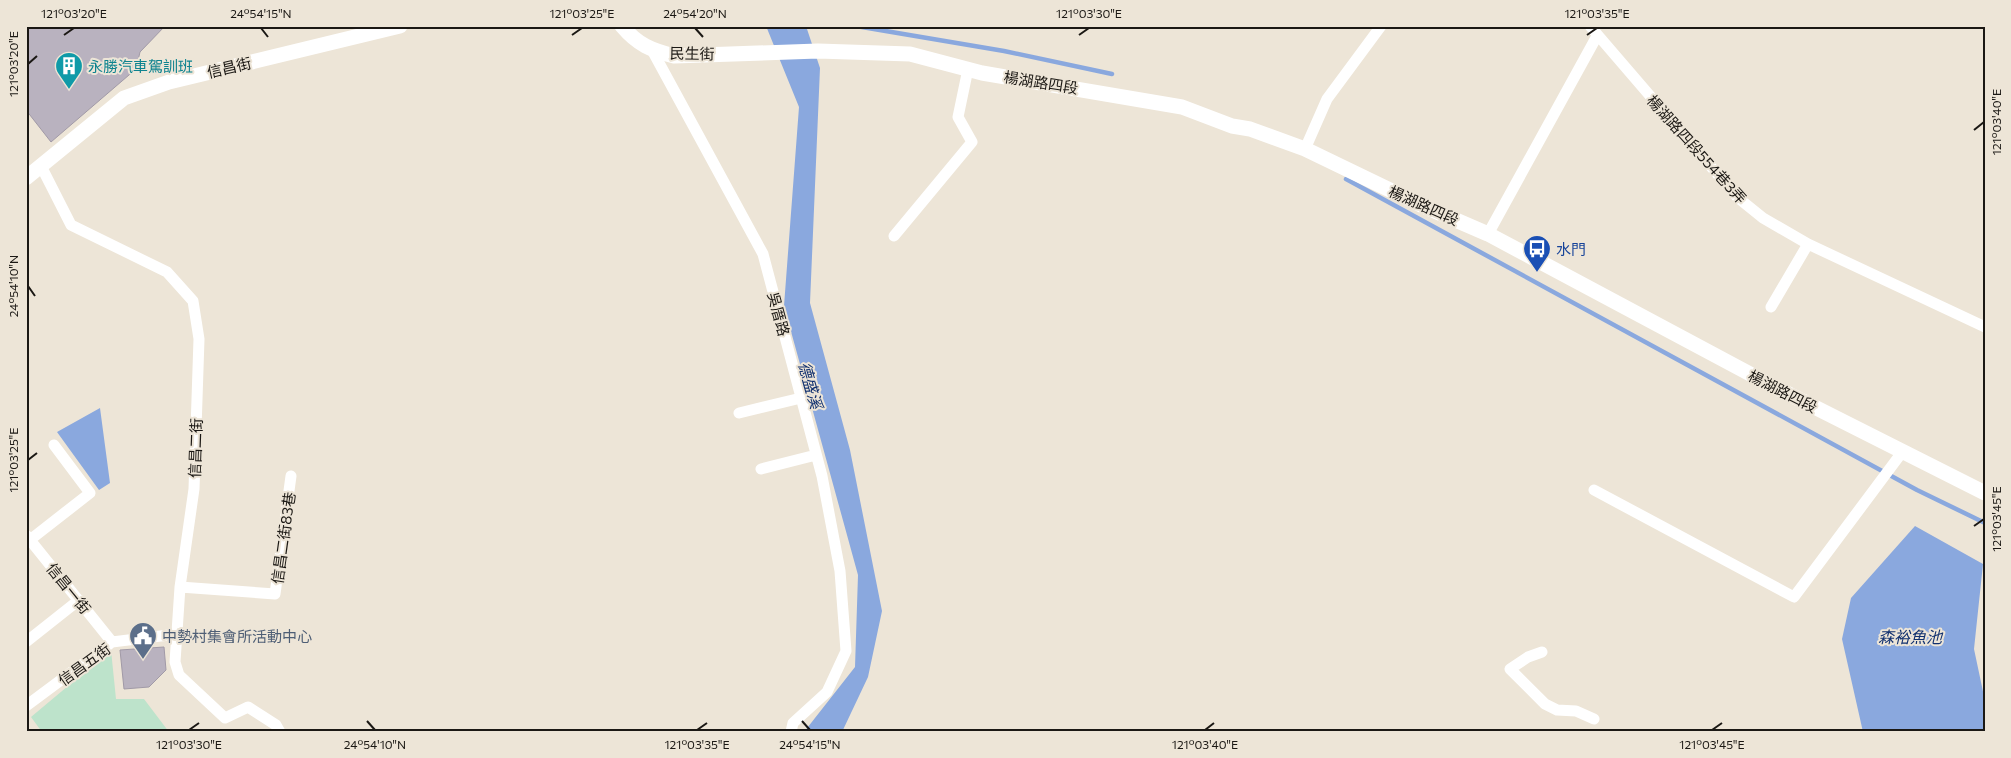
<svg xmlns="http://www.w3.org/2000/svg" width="2011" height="758" font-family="Commissioner,'Noto Sans TC',sans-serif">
	<rect width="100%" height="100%" fill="#ede5d7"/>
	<path fill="#bde3cb" d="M111 650 116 699H144L169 732H42L31 717Z"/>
	<path fill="#8aa8de" d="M766 26H806L820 68 810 303 850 450 882 611 868 677 842 732H804L855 667 858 575 784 306 799 107Z
		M100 408 110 483 99 490 57 432Z
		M1915 526 1983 564 1974 649 1985 701V732H1863L1842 639 1851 598Z"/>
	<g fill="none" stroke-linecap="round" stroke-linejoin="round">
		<path stroke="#8aa8de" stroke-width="4.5" d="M856 26 1004 51 1112 74
			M1346 179 1917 490 1985 523"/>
	</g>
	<path fill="#b9b2bf" stroke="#a19aa7" d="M26 26H165L140 52 136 69 51 142 26 110Z
		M164 647 166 670 149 687 124 689 120 650Z"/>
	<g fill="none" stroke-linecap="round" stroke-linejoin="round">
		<path stroke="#fff" stroke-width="11" d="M1590 26 1737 197 1763 218 1808 244 1985 327
			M652 50 763 254 822 476 840 571 846 651 827 692 793 723 791 732
			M1305 149 1327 99 1381 26
			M41 166 71 225 167 272 193 301 199 339 194 489 180 587 175 662 179 675 225 718 248 707 276 725 280 732
			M1488 234 1597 36
			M894 236 972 142 958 117 968 69
			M1771 307 1808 244
			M739 413 801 398
			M761 469 816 455
			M1594 490 1794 597 1903 451
			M26 535 112 642
			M26 543 90 493 54 445
			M180 587 275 594 291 476
			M26 642 79 600
			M1542 652 1528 657 1510 669 1545 704 1557 710 1576 711 1594 719
			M26 706 112 642 177 634"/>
		<path stroke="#fff" stroke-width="15" d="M622 26C638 45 651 50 674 56L818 51 910 54 982 73 1182 107 1232 126 1250 129 1305 149 1421 205 1488 234 1767 383 1985 493
			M26 178 124 98 169 82 400 26"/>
	</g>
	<path fill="none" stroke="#1b1814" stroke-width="2" d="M261 28 268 37M695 28 703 37M64 35 74 28M572 35 582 28M1079 35 1089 28M1587 35 1597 28M28 64 37 56M1974 130 1984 122M28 286 35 296M28 460 37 453M1974 526 1984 519M367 721 375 730M802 721 810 730M189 730 199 723M697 730 707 723M1205 730 1214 723M1712 730 1722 723"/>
	<defs>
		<symbol id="building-pin" viewBox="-11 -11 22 30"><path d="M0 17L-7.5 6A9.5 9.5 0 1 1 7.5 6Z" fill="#0f9aa8" stroke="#ede5d7"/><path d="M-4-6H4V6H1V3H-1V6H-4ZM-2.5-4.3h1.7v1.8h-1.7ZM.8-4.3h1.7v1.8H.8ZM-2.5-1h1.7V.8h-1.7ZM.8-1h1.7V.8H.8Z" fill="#fff"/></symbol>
		<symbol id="bus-pin" viewBox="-11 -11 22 30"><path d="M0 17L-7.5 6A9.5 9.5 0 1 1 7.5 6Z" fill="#1a4fb4" stroke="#ede5d7"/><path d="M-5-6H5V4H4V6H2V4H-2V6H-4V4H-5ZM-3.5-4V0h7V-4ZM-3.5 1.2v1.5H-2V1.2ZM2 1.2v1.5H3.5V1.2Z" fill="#fff"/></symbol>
		<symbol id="civic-pin" viewBox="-11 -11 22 30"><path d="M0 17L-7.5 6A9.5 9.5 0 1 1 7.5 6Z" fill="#5c6f8a" stroke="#ede5d7"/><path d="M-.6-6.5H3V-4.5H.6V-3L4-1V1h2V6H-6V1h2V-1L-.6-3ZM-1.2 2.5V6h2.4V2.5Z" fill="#fff"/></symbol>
	</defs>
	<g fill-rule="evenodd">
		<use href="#building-pin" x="53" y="50" width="32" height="43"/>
		<use href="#bus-pin" x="1521" y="233" width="32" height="43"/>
		<use href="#civic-pin" x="127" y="620" width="32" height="43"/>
	</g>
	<g text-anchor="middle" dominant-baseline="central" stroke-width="4" stroke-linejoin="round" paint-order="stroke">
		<g font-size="15" fill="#1b1814" stroke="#ede5d7">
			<text transform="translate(692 53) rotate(1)">民生街</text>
			<text transform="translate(229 67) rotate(-13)">信昌街</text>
			<text transform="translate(1041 82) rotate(9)">楊湖路四段</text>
			<text transform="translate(1697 149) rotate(48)">楊湖路四段554巷3弄</text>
			<text transform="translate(1424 205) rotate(24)">楊湖路四段</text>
			<text transform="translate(779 314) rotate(75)">吳厝路</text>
			<text transform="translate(1783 391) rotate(27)">楊湖路四段</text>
			<text transform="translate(195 448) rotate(-88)">信昌二街</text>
			<text transform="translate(283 538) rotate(-82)">信昌二街83巷</text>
			<text transform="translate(69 588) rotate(51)">信昌一街</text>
			<text transform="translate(84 664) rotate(-36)">信昌五街</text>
		</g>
		<g font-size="15" fill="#0d838f" stroke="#ede5d7" text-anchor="start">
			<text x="88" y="66">永勝汽車駕訓班</text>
		</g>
		<g font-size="15" fill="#164399" stroke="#ede5d7" text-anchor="start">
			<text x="1556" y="249">水門</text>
		</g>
		<g font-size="15" fill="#4e5e75" stroke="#ede5d7" text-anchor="start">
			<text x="162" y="636">中勢村集會所活動中心</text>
		</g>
		<g font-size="16" font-style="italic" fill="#10306f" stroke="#ede5d7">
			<text transform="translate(811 385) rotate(74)">德盛溪</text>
			<text x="1910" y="636">森裕魚池</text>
		</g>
	</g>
	<rect width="2011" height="758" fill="none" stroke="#ede5d7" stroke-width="55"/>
	<rect x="28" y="28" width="1956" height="702" fill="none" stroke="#1b1814" stroke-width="2"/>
	<g font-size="12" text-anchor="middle" fill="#1b1814">
		<text x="74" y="18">121°03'20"E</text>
		<text x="261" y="18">24°54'15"N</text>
		<text x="582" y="18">121°03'25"E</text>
		<text x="695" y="18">24°54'20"N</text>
		<text x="1089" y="18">121°03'30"E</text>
		<text x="1597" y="18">121°03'35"E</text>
		<text transform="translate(14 64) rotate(-90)" y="4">121°03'20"E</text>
		<text transform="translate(1997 122) rotate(-90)" y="4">121°03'40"E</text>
		<text transform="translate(14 286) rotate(-90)" y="4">24°54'10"N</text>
		<text transform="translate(14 460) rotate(-90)" y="4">121°03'25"E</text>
		<text transform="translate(1997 519) rotate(-90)" y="4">121°03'45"E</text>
		<text x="189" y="749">121°03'30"E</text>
		<text x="375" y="749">24°54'10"N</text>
		<text x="697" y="749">121°03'35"E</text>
		<text x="810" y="749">24°54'15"N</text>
		<text x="1205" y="749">121°03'40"E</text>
		<text x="1712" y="749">121°03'45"E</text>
	</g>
</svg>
